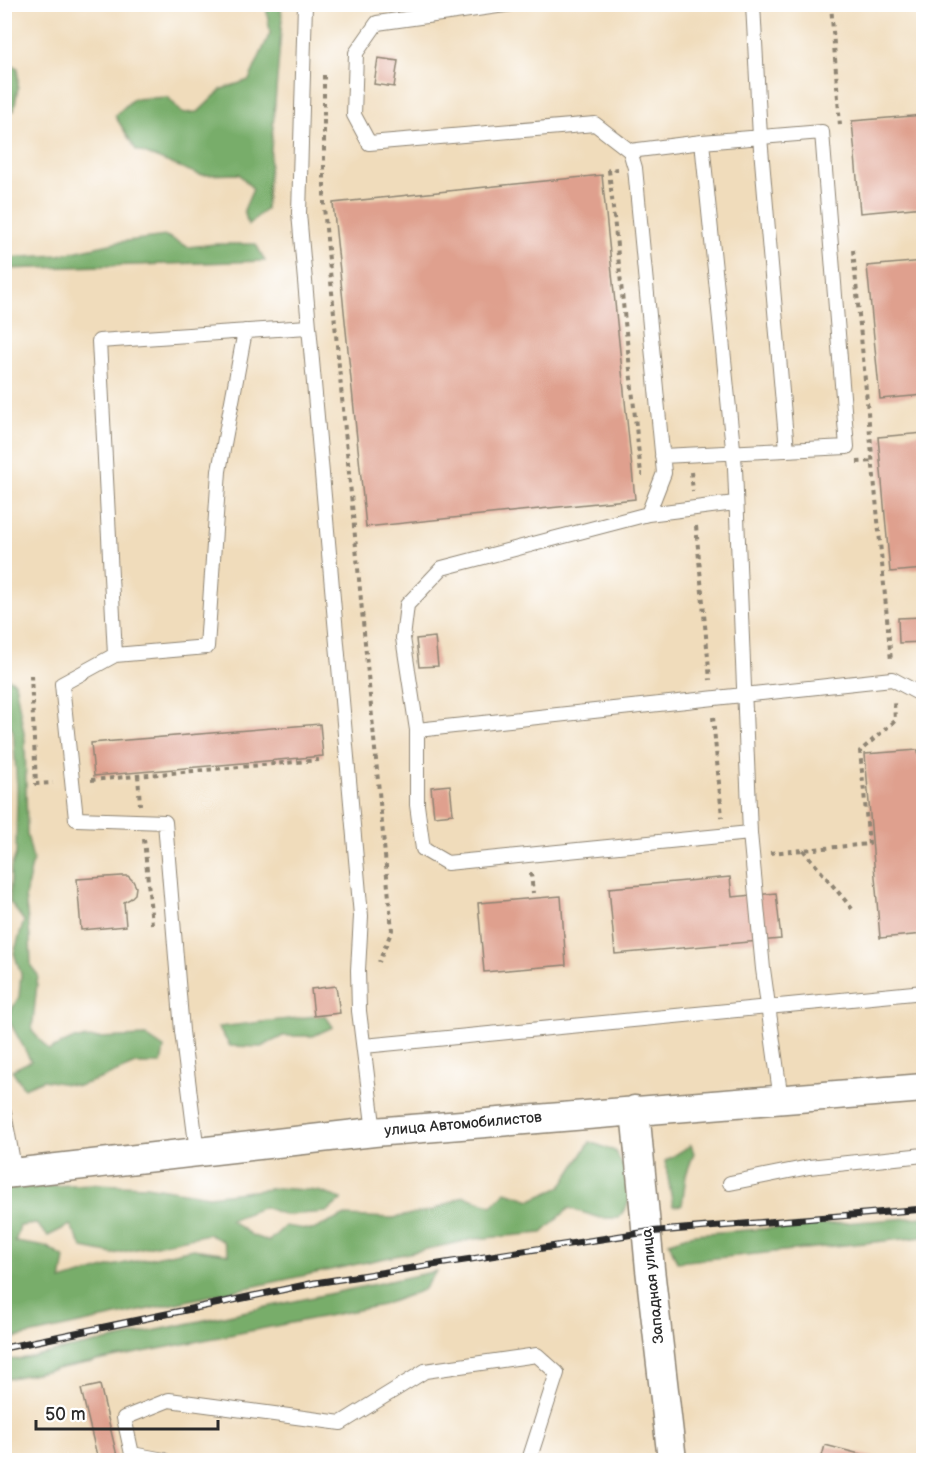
<svg xmlns="http://www.w3.org/2000/svg" width="928" height="1465" font-family="'Balsamiq Sans',sans-serif">
	<rect width="100%" height="100%" fill="#fff"/>
	<filter id="ink" filterUnits="userSpaceOnUse"><feTurbulence type="fractalNoise" baseFrequency=".0167" numOctaves="2"/><feDisplacementMap in="SourceGraphic" scale="12" xChannelSelector="R" yChannelSelector="G"/><feConvolveMatrix kernelMatrix="1 2 1 2 8 2 1 2 1" color-interpolation-filters="sRGB"/></filter>
	<filter id="wash" filterUnits="userSpaceOnUse"><feTurbulence type="fractalNoise" baseFrequency=".008" numOctaves="4" result="noise"/><feDisplacementMap in="SourceGraphic" scale="24" xChannelSelector="R" yChannelSelector="G"/><feGaussianBlur stdDeviation="1.35" result="paint"/><feColorMatrix in="noise" values="0 0 0 0 0 0 0 0 0 0 0 0 0 0 0 0 0 1.4 0 .05"/><feComposite in="paint" operator="in"/></filter>
	<g filter="url(#wash)">
		<rect width="100%" height="100%" fill="#f0dcbb"/>
		<path fill="#78ad6a" stroke="#526c4a" stroke-width="1.5" fill-rule="evenodd" d="M266 5H281L282 19 266 209 248 225 244 210 253 189 239 174 200 175 136 150 115 116 133 99 168 97 182 113 198 112 222 89 249 80 270 33Z
			M5 63 18 68V88L14 111 5 110Z
			M166 236 188 247 215 244H256L265 261 5 269V258L59 255 119 242Z
			M4 676 15 682 25 739 27 834 33 860 25 897 30 937 31 966 38 975 32 1031 49 1050 72 1039 146 1036 164 1048 161 1064H135L100 1079 78 1086 43 1080 24 1088 12 1070 31 1061 7 1017 19 997 21 974 14 953 24 921 10 902 11 868 16 854 17 787 13 731 5 713V700L7 695 5 693Z
			M325 1015 333 1027 313 1036H283L261 1047 230 1046 218 1027Z
			M590 1142 615 1151 628 1175 629 1202 619 1218H600L569 1208 542 1233 474 1239 5 1340V1188L94 1184 146 1186 209 1196 278 1188 318 1191 342 1199 327 1212 285 1215 264 1207 230 1220 253 1236 269 1241 285 1226 313 1230 343 1216 393 1218 434 1210 464 1196 492 1206 506 1192 531 1200 561 1187ZM36 1224 48 1236 70 1225 83 1248 113 1254 208 1234 223 1241 229 1254 193 1249 112 1266 61 1281 65 1258 47 1247 15 1242 20 1226Z
			M691 1145 694 1153 686 1175 682 1205 673 1206 665 1161Z
			M923 1217V1237L677 1262 669 1242 694 1234Z
			M437 1271 423 1290 383 1305 5 1379V1360L20 1359Z"/>
		<g id="blocks">
			<path fill="#dfa08e" d="M378 58 398 61 394 87 374 84Z
				M924 115V207L860 213 852 121Z
				M602 175 635 499 366 527 333 203Z
				M924 261V395L880 399 867 266Z
				M924 433V569L890 572 878 437Z
				M924 617V642L899 643 898 618Z
				M435 637 438 666 419 667 416 639Z
				M320 724 323 756 94 776 91 743Z
				M918 750 924 813V934L880 938 865 754Z
				M450 785 453 814 434 816 431 787Z
				M122 876H128L133 881 136 887 135 894 130 899 124 902 126 926 81 930 77 879Z
				M730 877 732 897 776 893 781 939 615 954 609 888Z
				M561 896 566 965 484 972 478 903Z
				M336 986 340 1013 314 1016 311 989Z
				M100 1385 118 1460H98L81 1389Z
				M825 1445 883 1460H821Z"/>
		</g>
	</g>
	<g filter="url(#ink)">
		<use href="#blocks" fill-opacity="0" stroke="#8e8473" stroke-width="1.5"/>
		<g fill="none" stroke-linecap="round" stroke-linejoin="round">
			<defs>
				<path id="service" d="M305 4 299 213 361 916 358 970 359 1011 374 1132
					M512 4 377 23 356 53 354 115 369 143 595 124 630 151 635 168 664 473 648 514
					M753 4 760 137 787 450
					M702 142 735 468 750 833 763 969 781 1100
					M630 151 702 142 822 132 847 447 662 456
					M735 503 648 514 442 568 407 605 403 638 417 730V805L423 849 447 863 750 833
					M115 655 207 647 219 471 245 331
					M417 730 892 679 924 696
					M364 1046 924 992
					M4 1113 15 1173
					M197 1152 182 1031 165 822 76 819 62 684 115 655 99 341 308 327
					M730 1183 809 1167 924 1155
					M164 1460 132 1454 124 1418 169 1400 341 1423 425 1371 537 1355 557 1373 529 1460"/>
				<path id="minor" d="M635 1110 650 1269 672 1460
					M4 1174 374 1132 924 1088"/>
			</defs>
			<use href="#service" stroke="#8e8473" stroke-width="16"/>
			<use href="#minor" stroke="#8e8473" stroke-width="31"/>
			<path stroke="#8e8473" stroke-width="4" stroke-dasharray="4.5 4.5" stroke-linecap="butt" d="M831 4 840 126
				M324 75V207L392 930 379 962
				M618 169 609 170 641 474H643
				M853 250 891 661
				M857 462 874 461
				M691 472 693 491
				M696 526 710 680
				M31 675 36 784 53 783
				M713 717 722 817
				M138 775 140 805
				M91 780 319 760
				M144 839 152 924
				M803 850 854 911
				M770 853 869 844 860 751 895 721 894 701
				M531 873 533 893"/>
			<use href="#service" stroke="#fff" stroke-width="14"/>
			<use href="#minor" stroke="#fff" stroke-width="28"/>
			<defs>
				<path id="rail" d="M4 1348 315 1283 647 1232 924 1209"/>
			</defs>
			<use href="#rail" stroke="#2b2b2b" stroke-width="7"/>
			<use href="#rail" stroke="#fff" stroke-width="4.5" stroke-dasharray="14" stroke-linecap="butt"/>
		</g>
	</g>
	<g text-anchor="middle" dominant-baseline="central" stroke-width="4.5" stroke-linejoin="round" paint-order="stroke">
		<g font-size="15" fill="#2b2b2b" stroke="#fff">
			<text transform="translate(463 1124) rotate(-5)">улица Автомобилистов</text>
			<text transform="translate(653 1286) rotate(-96)">Западная улица</text>
		</g>
	</g>
	<rect width="928" height="1465" fill="none" stroke="#fff" stroke-width="24"/>
	<path d="M36 1420v9h182v-9" fill="none" stroke="#2b2b2b" stroke-width="3"/>
	<text x="45" y="1420" font-size="18" fill="#2b2b2b" stroke="#ffffff" stroke-width="4.5" paint-order="stroke">50 m</text>
</svg>
